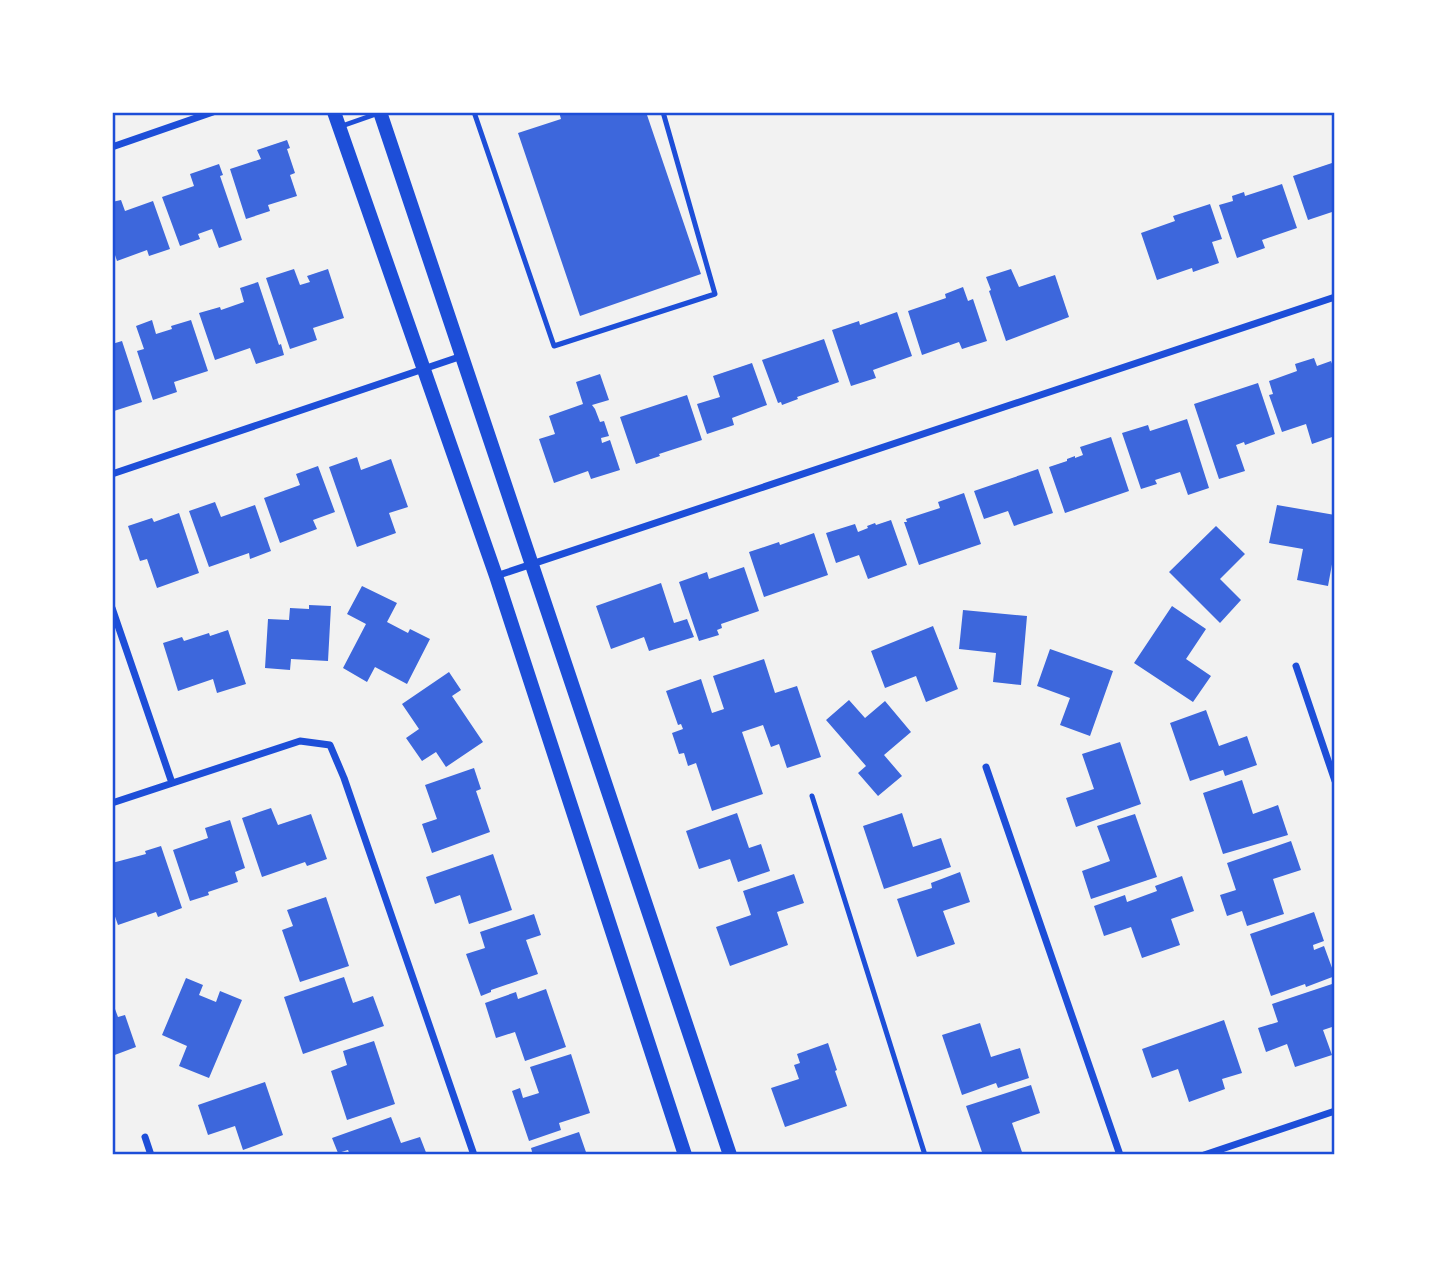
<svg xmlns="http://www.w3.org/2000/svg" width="1447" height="1267" font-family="'Exo 2',sans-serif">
	<rect width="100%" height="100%" fill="#f2f2f2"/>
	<path fill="#3d67dc" d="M559 112H646L701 274 580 316 518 133 561 119Z
		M287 140 290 148 287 149 295 173 290 175 297 196 268 205 270 211 246 219 230 169 261 159 257 150Z
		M1332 163 1335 172V211L1308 220 1293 176Z
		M219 164 223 175 220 176 242 240 219 248 212 229 198 234 200 239 180 246 162 197 194 186 190 174Z
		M1282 184 1297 228 1262 240 1265 248 1237 258 1219 205 1233 201 1232 196 1244 192 1245 196Z
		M121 200 125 211 153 201 170 249 149 256 147 250 117 261 112 246V202Z
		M1210 204 1222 239 1212 242 1219 263 1193 272 1192 268 1157 280 1141 233 1175 221 1173 216Z
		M294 269 300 285 310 282 307 276 328 269 344 318 313 328 317 340 290 349 266 278Z
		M1011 269 1019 287 1055 275 1069 317 1006 341 989 291 991 290 986 277Z
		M258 282 279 345 281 344 284 355 256 364 250 348 215 360 199 313 220 307 221 310 244 302 240 288Z
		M963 287 968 301 973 299 987 341 962 349 959 342 922 355 908 311 946 298 945 294Z
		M897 312 912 356 873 370 876 378 851 386 832 330 859 321 860 325Z
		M152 320 156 334 172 329 171 326 191 320 208 371 174 382 177 392 153 400 137 351 144 349 136 326Z
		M824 339 839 382 797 397 798 399 782 405 781 402 778 403 762 360Z
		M122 341 142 402 114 411 112 406V344Z
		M1314 358 1317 366 1331 361 1335 372V436L1312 444 1306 424 1282 432 1269 395 1273 394 1269 381 1297 371 1295 364Z
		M752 363 767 405 732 418 734 425 707 434 697 404 720 397 713 376Z
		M600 374 609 400 592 405 595 409 600 422 604 421 609 436 601 438 602 443 610 440 620 470 591 479 588 471 554 483 539 439 555 434 549 416 583 404 576 382Z
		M1258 383 1275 434 1245 445 1244 442 1236 445 1245 471 1219 479 1194 404Z
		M687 395 702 440 659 454 660 456 636 464 620 417Z
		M1187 419 1209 488 1188 495 1180 472 1155 480 1157 484 1141 489 1122 433 1148 425 1150 431Z
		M1111 437 1129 491 1065 513 1049 467 1067 461V459L1075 456V458L1083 455 1080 447Z
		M357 457 361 470 391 459 408 507 389 513 396 533 357 547 329 467Z
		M318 466 335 512 313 520 317 529 280 543 264 498 300 485 296 474Z
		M1038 469 1053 513 1014 526 1008 511 984 519 974 491Z
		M964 493 981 544 919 565 904 522H907L906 519 940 508 938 502Z
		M215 502 221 517 255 505 271 551 250 559 249 553 209 567 189 511Z
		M1277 505 1335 515V548L1328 586 1297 580 1303 549 1269 543Z
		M179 513 199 573 157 588 147 559 140 561 128 526 152 518 154 522Z
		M891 520 907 565 868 579 859 555 836 563 826 533 855 524 858 532 868 528 867 526 875 523 876 525Z
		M1216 526 1245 554 1220 579 1241 600 1220 623 1169 572Z
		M814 533 828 575 764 597 749 552 779 542 780 545Z
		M744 567 759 611 721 624 722 628 717 630 719 635 699 641 679 582 707 572 709 579Z
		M661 583 674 623 687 619 694 637 649 651 644 637 611 649 596 606Z
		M362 586 397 603 387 622 408 633 410 629 430 639 407 684 375 667 367 682 343 668 366 624 347 614Z
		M309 605 331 606 328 661 291 659 290 670 265 668 268 619 289 620 290 608 309 609Z
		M1172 606 1206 629 1186 659 1211 676 1193 702 1134 663Z
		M963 610 1027 616 1021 685 993 682 996 653 959 649Z
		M933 626 958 689 926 702 916 676 885 688 871 651Z
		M228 630 246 684 217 693 213 679 178 691 163 643 182 637 184 641 209 633 210 636Z
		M1050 649 1113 671 1090 736 1060 725 1070 698 1037 686Z
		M764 659 775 693 797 686 821 757 787 768 779 744 771 747 763 725 742 732 763 794 712 811 696 763 688 766 684 753 679 754 672 733 683 729 681 724 678 725 666 691 701 679 712 713 724 709 713 676Z
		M449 672 461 690 452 696 483 742 446 767 436 752 422 761 406 738 419 729 402 704Z
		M849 700 865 718 885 701 911 732 884 755 902 776 878 796 858 773 866 766 826 720Z
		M1206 710 1219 746 1247 736 1257 765 1225 776 1223 770 1190 781 1170 723Z
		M1120 742 1141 804 1076 827 1066 798 1094 789 1082 754Z
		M474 768 481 789 476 791 490 832 432 853 422 824 437 819 425 785Z
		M1242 780 1253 814 1278 805 1288 835 1223 854 1203 793Z
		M271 808 278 825 311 814 327 859 307 866 305 862 262 877 242 818Z
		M737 813 749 848 761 844 770 871 738 882 730 859 699 869 686 831Z
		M902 813 913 847 941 838 951 867 884 889 863 826Z
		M1135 814 1157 877 1091 899 1082 871 1110 861 1097 826Z
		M230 820 245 868 235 872 238 882 208 892 209 895 190 901 173 850 208 838 205 828Z
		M1291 841 1301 870 1273 879 1284 914 1247 926 1242 911 1227 916 1220 895 1236 890 1227 863Z
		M161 846 182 908 158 917 156 912 118 925 112 908V863L146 854 145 851Z
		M493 854 512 910 469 924 460 895 435 904 426 877Z
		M960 872 970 902 943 911 955 944 917 957 897 899 932 888 931 883Z
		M794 874 804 903 777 912 788 945 730 966 716 927 751 915 743 891Z
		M1182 876 1194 911 1171 919 1180 945 1142 958 1131 927 1104 936 1094 906 1125 895 1127 902 1157 891 1155 886Z
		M326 897 349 966 300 982 282 930 293 926 287 910Z
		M1314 912 1324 941 1313 945 1314 950 1324 946 1335 976 1306 987 1305 984 1271 996 1250 934Z
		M534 914 541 935 526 940 538 974 491 990V992L481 996 466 954 485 948 480 932Z
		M344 977 353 1003 373 996 384 1026 303 1054 284 997Z
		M186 978 203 985 199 995 216 1002 220 991 242 1000 209 1078 179 1066 187 1046 162 1035Z
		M1335 983V1026L1323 1030 1332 1055 1295 1067 1287 1044 1266 1052 1258 1028 1278 1022 1272 1004Z
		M546 989 566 1047 525 1061 515 1032 496 1038 485 1003 516 992 518 999Z
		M112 1001 118 1017 125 1015 136 1047 112 1056Z
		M1224 1020 1242 1073 1222 1079 1225 1089 1189 1102 1178 1069 1152 1078 1142 1049Z
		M980 1023 991 1057 1020 1048 1029 1078 998 1088 996 1083 962 1095 942 1035Z
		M374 1041 395 1104 347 1120 331 1071 347 1065 343 1051Z
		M828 1043 837 1070 835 1071 847 1106 785 1127 771 1088 799 1079 794 1065 800 1063 797 1054Z
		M571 1054 590 1113 559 1123 561 1130 529 1141 512 1091 520 1088 523 1098 539 1093 530 1067Z
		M265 1082 283 1135 243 1150 235 1126 208 1135 198 1105Z
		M1031 1085 1040 1113 1012 1123 1023 1155H983L966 1106Z
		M391 1117 401 1143 420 1137 427 1155H350L348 1150 338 1153 332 1138Z
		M579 1132 587 1155H533L531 1148Z"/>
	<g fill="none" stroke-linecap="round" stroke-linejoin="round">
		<path stroke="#1d4ed8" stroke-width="5" d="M474 112 554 346 715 294 663 112
			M339 127 379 113
			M812 796 925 1155"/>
		<path stroke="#1d4ed8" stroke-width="7" d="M112 147 213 112
			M112 474 462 356
			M496 576 1335 297
			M112 608 172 783
			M1296 666 1335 781
			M986 767 1120 1155
			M112 803 300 741 330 745 344 778 474 1155
			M145 1137 151 1155
			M1204 1155 1335 1111"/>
		<path stroke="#1d4ed8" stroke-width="14" d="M334 112 496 576 685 1155
			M380 112 730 1155"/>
	</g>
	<rect width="1447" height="1267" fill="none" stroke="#ffffff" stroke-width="228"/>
	<rect x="114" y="114" width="1219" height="1039" fill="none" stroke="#1d4ed8" stroke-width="2.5"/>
</svg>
